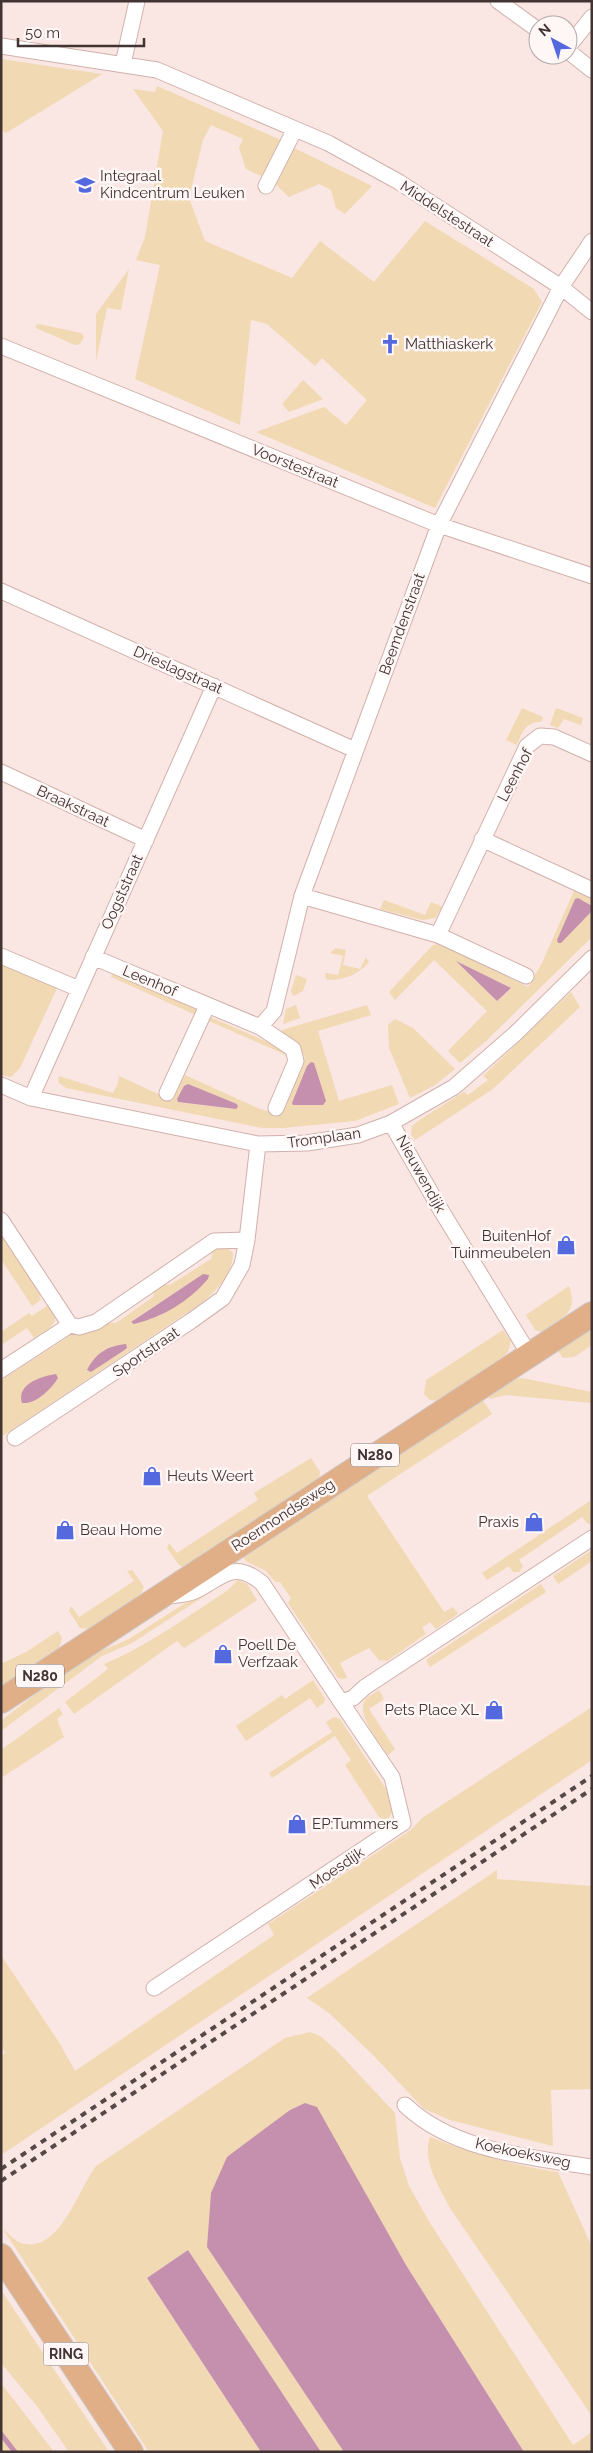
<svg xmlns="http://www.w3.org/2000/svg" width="593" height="2453" font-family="Raleway,sans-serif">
	<rect width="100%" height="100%" fill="#fae6e2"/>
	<path fill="#f1d9b3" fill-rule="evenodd" d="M1 59 102 74 6 133 1 130Z
		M157 86 281 140 263 177 246 169 239 148 243 139 211 125 203 140 189 198 205 241 292 278 320 241 374 282 425 221 534 289 542 302 435 508 256 432 324 407 346 425 367 400 322 358 315 366 267 324 251 320 240 425 135 379 160 265 136 260 145 237 163 131 133 89 155 92Z
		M292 147 372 186 345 214 336 208 331 190 319 184 289 197 274 183Z
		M129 269 121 310 107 308 96 361V314Z
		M39 324 81 333 84 337 80 344 75 345 36 328V325Z
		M303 380 323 399 289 412 282 404Z
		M522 708 543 717 541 722C525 721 522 733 517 745L506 740Z
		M556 708 583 718 581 725 564 719 558 728 550 725Z
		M574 891 592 899V906L578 898 561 942 592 911V937L485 1042 460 1063 448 1051 487 1011 434 960 395 1000 389 992 433 945 439 944 528 987 541 965ZM457 962 511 988V989L497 1001Z
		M384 900 425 915 431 902 443 907 435 918 422 920 380 909Z
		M336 948 346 950 343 965 360 969 366 957 369 962C359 974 342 982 326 979L325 973 338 975 343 956 330 953Z
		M1 963 58 986 20 1068 11 1077 1 1075Z
		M113 972 198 1010 196 1015 111 977Z
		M296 975 307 979 303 991 293 996 291 991Z
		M571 992 580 1007 493 1089 415 1140 411 1134 412 1126 421 1119 464 1092 468 1095 488 1080 483 1076Z
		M296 1005 300 1018 283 1024 286 1009Z
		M367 1005 371 1015 318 1031 339 1101 392 1085 399 1104 355 1121 283 1128H262L66 1088 58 1082 59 1076 113 1093 118 1083 119 1076 171 1100 185 1075 260 1109 276 1113 286 1105 305 1058 298 1043 283 1035 282 1030ZM188 1085 237 1104 238 1107 236 1109 178 1102 184 1086Z
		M210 1017 288 1051 286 1055 209 1021Z
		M395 1019 413 1028 455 1069 435 1085 410 1098 389 1048 388 1025Z
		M1 1229 44 1293 39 1296 41 1300 32 1306 1 1259Z
		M225 1246 233 1253C233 1275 216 1291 200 1304L1 1437V1380L65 1339C75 1328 101 1321 116 1323L153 1297 155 1289 163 1284 170 1285 211 1259 213 1250ZM203 1274 161 1315 134 1324 133 1320ZM112 1346 127 1348 99 1366Z
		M569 1286C579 1312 561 1320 542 1332L535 1330 526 1315Z
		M50 1304C63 1324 49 1328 34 1338L27 1328 3 1344 1 1332 29 1313 32 1316Z
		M592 1323V1345L574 1357 563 1358 558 1351 561 1343Z
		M503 1330 511 1341 508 1352 501 1360 438 1401 430 1400 424 1394 426 1380Z
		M522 1378 592 1392V1403L506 1395 490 1399 486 1394 508 1380Z
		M480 1396 492 1414 367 1496 444 1612 453 1607 458 1614 436 1629 430 1622 422 1628 426 1634 387 1661 379 1660 369 1648 340 1663 347 1677 344 1679 338 1678 288 1603 291 1598 280 1582H275L266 1571 246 1561 242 1556Z
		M311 1458 320 1472 319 1479 185 1568 179 1565 167 1548 169 1543 177 1553 258 1500 254 1493Z
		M590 1501 592 1525 587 1523 582 1517 519 1560 523 1566 519 1572H513L509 1566 487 1580 482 1573Z
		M592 1550V1561L558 1584 553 1576Z
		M132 1570 144 1587 139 1598 91 1629 80 1628 69 1611 71 1606 79 1617 134 1581 127 1571Z
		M223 1579 226 1582 132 1643 102 1656 1 1731V1721L77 1661 129 1639Z
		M238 1580 247 1584 257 1600 184 1648 177 1641 74 1714 65 1702 108 1669 104 1664C148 1646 188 1616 228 1590Z
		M541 1584 546 1592 430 1667 426 1660Z
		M58 1631 62 1638 58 1651 19 1677 1 1685V1664L26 1652Z
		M313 1680 325 1699 324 1703 317 1708 310 1698 246 1741 236 1726 282 1695 285 1699Z
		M379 1690 384 1699 369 1709 395 1749 388 1755C380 1743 354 1713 366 1699 369 1696 375 1693 379 1690Z
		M592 1707V1760L1 2155V2057L5 2053 1 2044V1955L60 2044 75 2071 274 1935 268 1924 411 1830 422 1818Z
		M59 1708 63 1714 57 1719 64 1737 1 1778V1750Z
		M334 1717 340 1719 392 1798C394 1810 393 1815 383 1823L345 1765 351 1760 335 1736 272 1778 269 1773 332 1732 326 1722Z
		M497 1870V1879L592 1886V2089L551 2090 553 2146 450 2120 424 2109 373 2055 329 2013 307 1998Z
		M310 2032 320 2036 336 2050 395 2113 400 2158 409 2186 430 2223 573 2445 592 2432V2452H524L406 2265 317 2108 306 2103 290 2110 207 2247 344 2452H321L188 2250 147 2278 261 2452H149L3 2229C8 2233 15 2241 21 2243 59 2255 78 2190 96 2166L285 2038Z
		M430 2137C472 2154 513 2165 558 2172L592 2247V2416L450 2208C439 2186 422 2162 430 2137Z
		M1 2290 109 2452H69L36 2405 1 2363Z
		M1 2383 54 2452H1Z"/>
	<path fill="#c58fae" d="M578 898 592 906V911L561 943H558L557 940 575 899Z
		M456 961 511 988 497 1001Z
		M311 1062 314 1063 326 1101 323 1105H293L292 1103 307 1066Z
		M188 1084 237 1104 238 1107 236 1109 178 1102 177 1099 184 1086Z
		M203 1274 209 1275 208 1279C188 1302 163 1317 134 1324L131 1322Z
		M126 1344 127 1348 123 1351 91 1372 87 1370C96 1353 107 1346 126 1344Z
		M56 1374 58 1378C51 1389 37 1404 22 1403 16 1384 42 1376 56 1374Z
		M305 2103 317 2107 406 2265 524 2452H344L207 2247 211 2193 227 2157 290 2110Z
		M188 2250 321 2452H261L147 2278Z"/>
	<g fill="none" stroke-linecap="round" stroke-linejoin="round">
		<path stroke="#c58fae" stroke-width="5" d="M1 2434 15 2452"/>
		<defs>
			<path id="minor" d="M498 1 538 30
				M1 46 157 70 328 143 399 182 448 214 561 287 592 312
				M568 47 592 17
				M568 51 592 70
				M123 64 137 1
				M266 186 295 129
				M1 346 439 525 592 576
				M1 591 355 750
				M1 772 146 840
				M482 839 592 890
				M302 896 438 935 527 746 540 736 554 737 592 754
				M438 935 526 976
				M1 956 79 989
				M93 957 260 1027 293 1049 296 1061 276 1108
				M260 1027 274 1011 302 896 439 525 561 287 592 241
				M1 1085 31 1098 258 1144 307 1143 358 1135 391 1123 454 1087 516 1033 592 958
				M167 1093 207 1006
				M31 1098 214 686
				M391 1123 439 1207 529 1354
				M1 1220 70 1325 1 1370
				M70 1325 79 1327 96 1322 214 1241 247 1240
				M15 1438 191 1321 223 1298 242 1265 247 1240 258 1144
				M167 1596C176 1595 187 1595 195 1591 222 1578 233 1559 262 1583L341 1702
				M154 1988 403 1823 392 1777 341 1702 353 1698 365 1687 592 1538
				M405 2105C453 2151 529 2157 592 2167"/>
			<path id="primary" d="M1 1701 592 1314
				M1 2256 131 2452"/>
		</defs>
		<use href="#minor" stroke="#d1b1ab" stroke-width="17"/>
		<use href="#primary" stroke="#cecaca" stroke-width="26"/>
		<use href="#minor" stroke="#fff" stroke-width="15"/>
		<use href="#primary" stroke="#e0af88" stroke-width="24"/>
		<path stroke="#564846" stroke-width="4" stroke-dasharray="6 6" stroke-linecap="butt" d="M1 2169 592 1776
			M1 2181 592 1789"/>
	</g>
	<defs>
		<symbol id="school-bare" viewBox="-9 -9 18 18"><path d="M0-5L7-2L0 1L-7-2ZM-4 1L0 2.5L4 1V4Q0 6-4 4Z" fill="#5469de" stroke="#fef7f6" stroke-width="2.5" paint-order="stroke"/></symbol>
		<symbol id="church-bare" viewBox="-9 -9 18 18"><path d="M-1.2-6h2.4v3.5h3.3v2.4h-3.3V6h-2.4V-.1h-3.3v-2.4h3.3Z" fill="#5469de" stroke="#fef7f6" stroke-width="2.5" paint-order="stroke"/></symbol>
		<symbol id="shop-bare" viewBox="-9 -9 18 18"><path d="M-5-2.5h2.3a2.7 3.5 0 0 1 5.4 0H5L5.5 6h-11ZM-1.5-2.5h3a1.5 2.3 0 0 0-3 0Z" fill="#5469de" stroke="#fef7f6" stroke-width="2.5" paint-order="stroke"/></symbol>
	</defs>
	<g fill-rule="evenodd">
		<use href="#school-bare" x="71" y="171" width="28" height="28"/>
		<use href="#church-bare" x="376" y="330" width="28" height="28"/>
		<use href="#shop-bare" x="552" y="1231" width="28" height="28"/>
		<use href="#shop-bare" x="138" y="1462" width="28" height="28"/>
		<use href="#shop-bare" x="520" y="1508" width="28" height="28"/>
		<use href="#shop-bare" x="51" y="1516" width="28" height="28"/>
		<use href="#shop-bare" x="209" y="1640" width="28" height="28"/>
		<use href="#shop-bare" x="480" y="1696" width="28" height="28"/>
		<use href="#shop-bare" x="283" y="1810" width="28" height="28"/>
	</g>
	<g text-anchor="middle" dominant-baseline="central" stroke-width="5" stroke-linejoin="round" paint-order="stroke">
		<g fill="#fef7f6" stroke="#7a6e6d" stroke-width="1">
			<rect x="351" y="1443.5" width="48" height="23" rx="4"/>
			<rect x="16" y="1664.5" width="48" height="23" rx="4"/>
			<rect x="43.5" y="2342.5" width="45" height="23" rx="4"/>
		</g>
		<g font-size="14" font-weight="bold" fill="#413432">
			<text x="375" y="1455">N280</text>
			<text x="40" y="1676">N280</text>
			<text x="66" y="2354">RING</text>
		</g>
		<g font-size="15" fill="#413432" stroke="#fef7f6" text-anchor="start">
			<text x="100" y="176">Integraal<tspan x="100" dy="17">Kindcentrum Leuken</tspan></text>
			<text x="405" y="344">Matthiaskerk</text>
			<text x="551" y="1236" text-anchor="end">BuitenHof<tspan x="551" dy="17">Tuinmeubelen</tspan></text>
			<text x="167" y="1476">Heuts Weert</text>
			<text x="519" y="1522" text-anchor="end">Praxis</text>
			<text x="80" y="1530">Beau Home</text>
			<text x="238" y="1645">Poell De<tspan x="238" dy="17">Verfzaak</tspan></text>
			<text x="479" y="1710" text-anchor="end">Pets Place XL</text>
			<text x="312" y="1824">EP:Tummers</text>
		</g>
		<g font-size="15" fill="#413432" stroke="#fef7f6">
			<text transform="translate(447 214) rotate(33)">Middelstestraat</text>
			<text transform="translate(295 466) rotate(22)">Voorstestraat</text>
			<text transform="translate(402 624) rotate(-70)">Beemdenstraat</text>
			<text transform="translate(178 670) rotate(24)">Drieslagstraat</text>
			<text transform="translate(515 775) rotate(-62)">Leenhof</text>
			<text transform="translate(73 806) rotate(25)">Braakstraat</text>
			<text transform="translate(122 892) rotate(-66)">Oogststraat</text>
			<text transform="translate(150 981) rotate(23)">Leenhof</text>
			<text transform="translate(324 1138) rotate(-8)">Tromplaan</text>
			<text transform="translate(421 1174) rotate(61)">Nieuwendijk</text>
			<text transform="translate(146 1352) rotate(-34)">Sportstraat</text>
			<text transform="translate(283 1515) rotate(-33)">Roermondseweg</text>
			<text transform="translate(337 1868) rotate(-34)">Moesdijk</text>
			<text transform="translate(523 2153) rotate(12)">Koekoeksweg</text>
		</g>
	</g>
	<rect width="593" height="2453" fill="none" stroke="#413432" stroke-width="5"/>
	<g transform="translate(553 40) rotate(320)"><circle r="24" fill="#fef7f6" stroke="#b2a9a8"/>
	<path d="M0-4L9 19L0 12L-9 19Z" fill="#5469de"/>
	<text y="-8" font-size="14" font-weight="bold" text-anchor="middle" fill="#413432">N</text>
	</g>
	<path d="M18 38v8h126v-8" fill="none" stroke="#413432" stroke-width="2.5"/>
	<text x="25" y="38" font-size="15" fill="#413432" stroke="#fef7f6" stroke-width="4" paint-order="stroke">50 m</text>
</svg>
